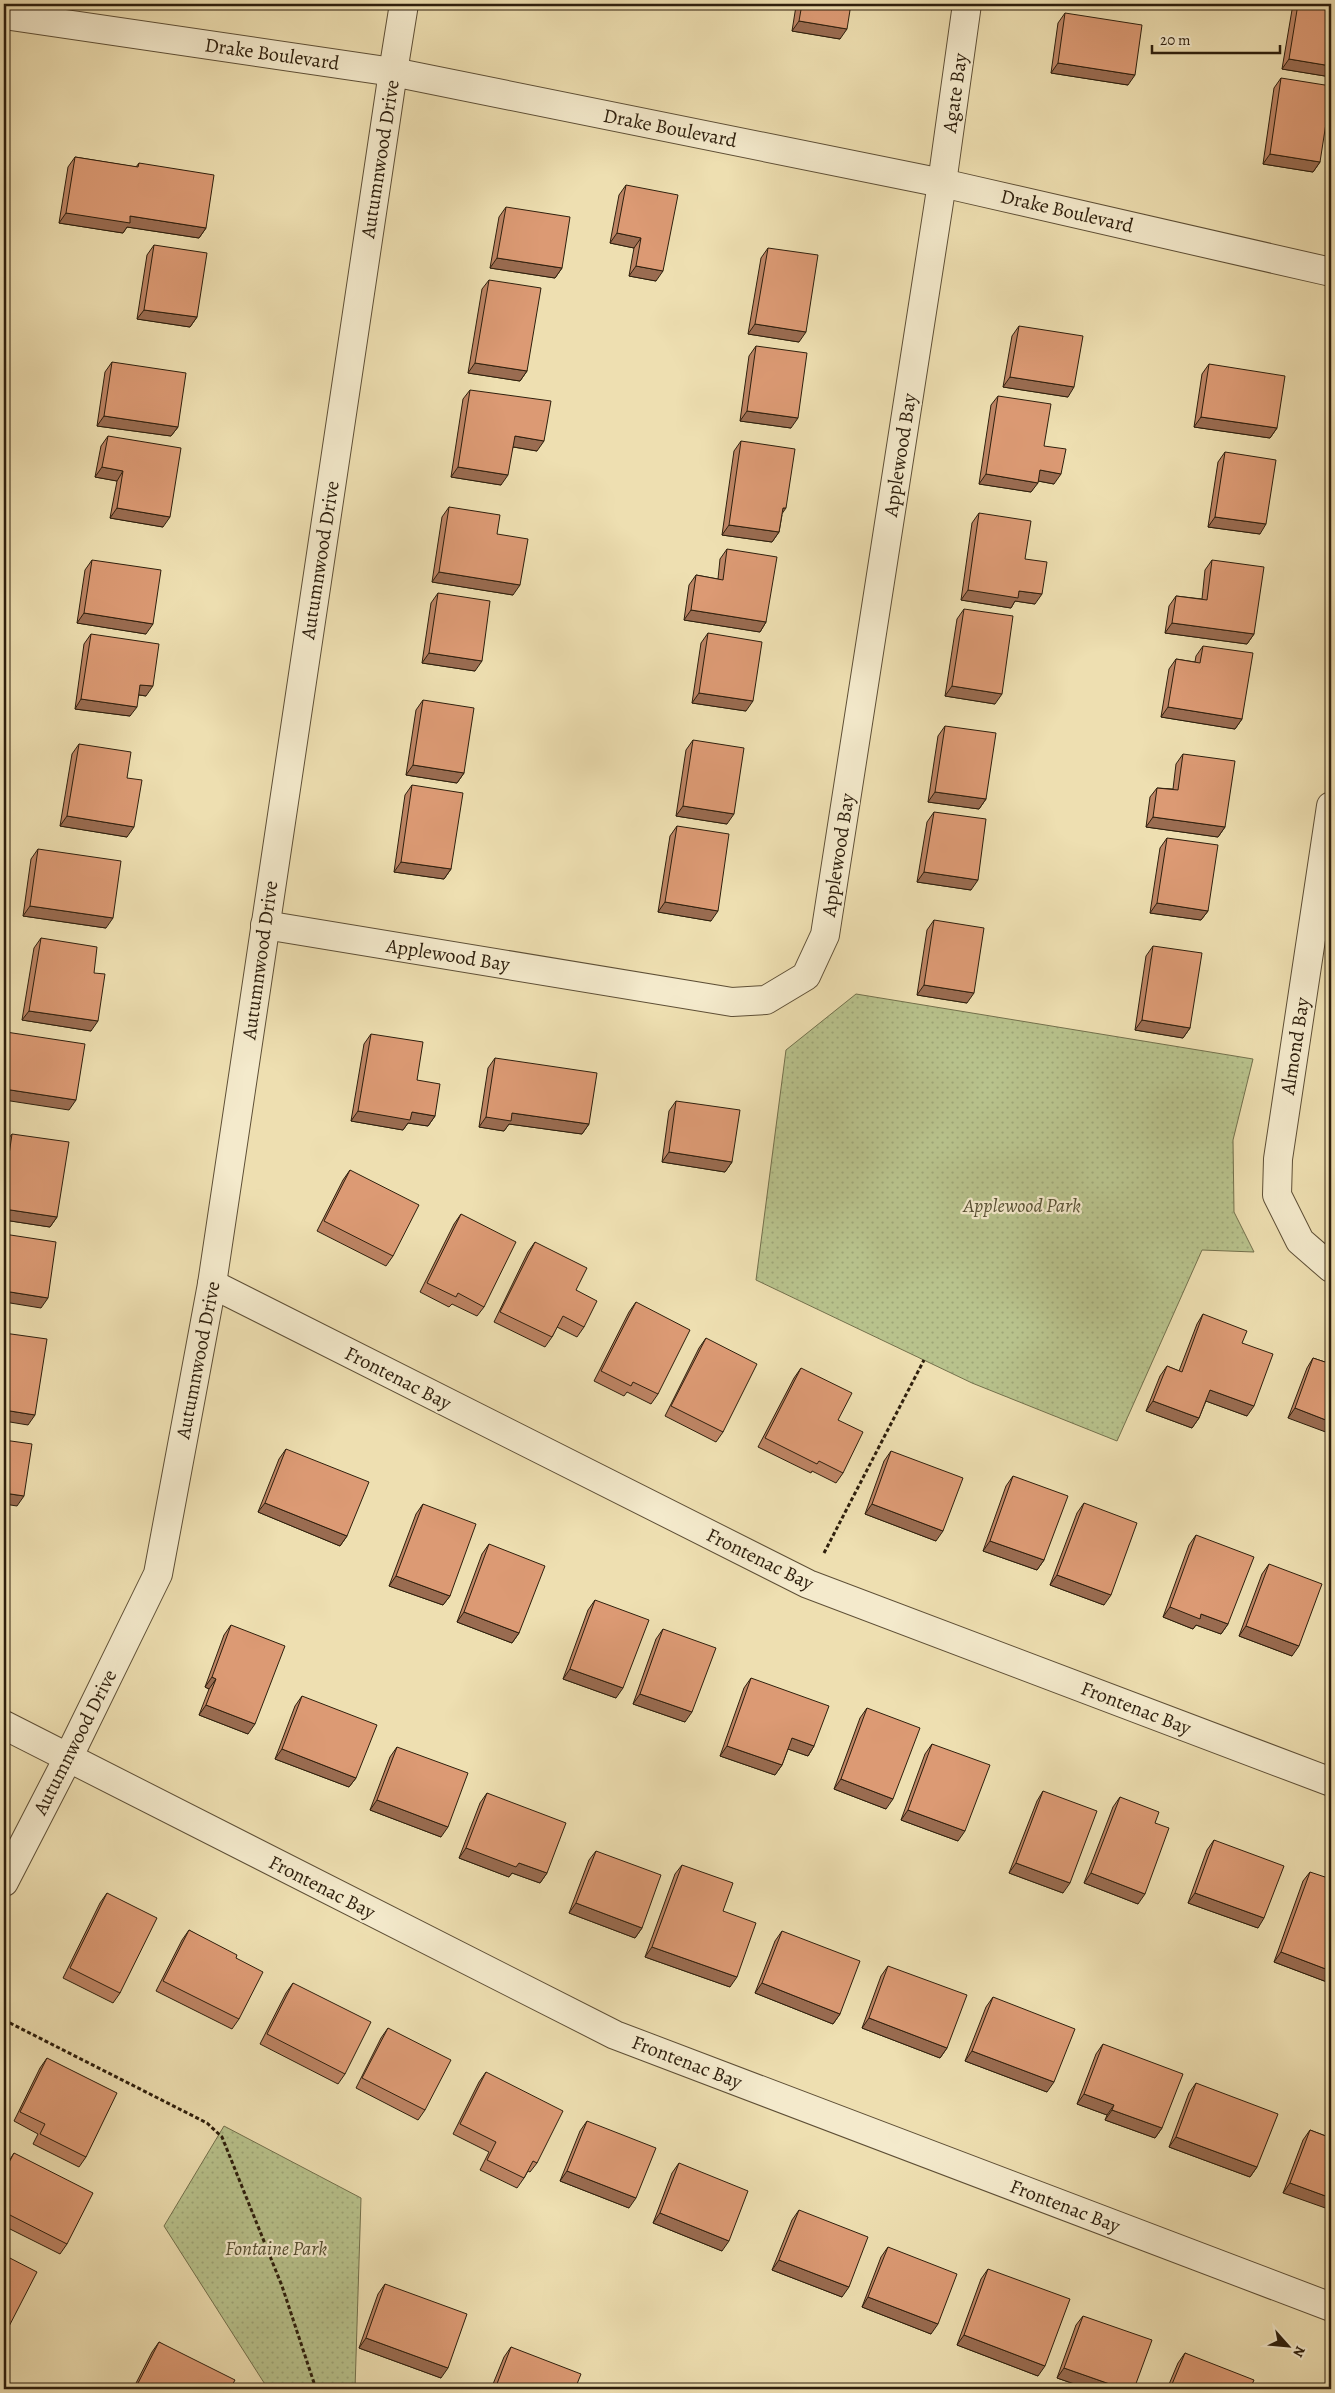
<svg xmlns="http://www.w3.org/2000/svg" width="1335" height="2393" font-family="Alegreya,serif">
	<defs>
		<pattern id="park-dots" width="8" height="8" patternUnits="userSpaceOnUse" patternTransform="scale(1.25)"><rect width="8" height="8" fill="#b8c28c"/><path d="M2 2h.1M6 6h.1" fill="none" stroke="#9ea678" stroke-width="1.8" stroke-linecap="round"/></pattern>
	</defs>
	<rect width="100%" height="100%" fill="#eedfb1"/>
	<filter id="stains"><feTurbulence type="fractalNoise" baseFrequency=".004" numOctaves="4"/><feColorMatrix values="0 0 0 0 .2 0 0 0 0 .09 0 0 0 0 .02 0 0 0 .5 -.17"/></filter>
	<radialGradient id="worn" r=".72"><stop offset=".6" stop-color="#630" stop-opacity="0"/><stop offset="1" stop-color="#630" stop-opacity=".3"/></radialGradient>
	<path fill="url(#park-dots)" stroke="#73704c" d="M856 994 1253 1059 1233 1140 1234 1212 1254 1252 1202 1250 1117 1441 972 1383 756 1280 786 1050Z
		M224 2126 361 2198 355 2389H268L164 2226Z"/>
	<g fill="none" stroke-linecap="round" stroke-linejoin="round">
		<defs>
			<path id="minor" d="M393 72 404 4
				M1331 806 1278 1159 1277 1195 1300 1241 1331 1268
				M265 925 732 1002 766 1000 806 976 825 935 942 183 967 4
				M212 1284 808 1584 1331 1782
				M4 1725 615 2035 1331 2307"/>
			<path id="tertiary" d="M4 15 393 72 942 183 1331 272
				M4 1882 68 1758 158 1574 212 1284 393 72"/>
		</defs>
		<use href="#minor" stroke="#5e4f36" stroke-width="30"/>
		<use href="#tertiary" stroke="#5e4f36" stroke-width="30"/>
		<path stroke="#2e1f0d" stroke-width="3" stroke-dasharray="4 2.5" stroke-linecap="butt" d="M824 1553 924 1360
			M4 2020 207 2123 222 2137 282 2286 316 2389"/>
		<use href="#minor" stroke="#f4eacc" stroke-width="28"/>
		<use href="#tertiary" stroke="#f4eacc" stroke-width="28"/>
	</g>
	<path fill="#bd8464" stroke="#2e1f0d" d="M784 4H851L840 39 792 31 796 6Z
		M1293 4H1331V77L1282 69Z
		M1065 13 1128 85 1051 73 1058 23Z
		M1281 78 1320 162 1313 172 1263 164 1274 88Z
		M75 157 136 167 139 163 206 228 199 238 127 227 123 233 59 223 68 167Z
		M626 185 656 281 629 276 634 248 610 243 619 195Z
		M506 207 562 268 555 278 490 268 499 217Z
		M154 245 197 317 190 327 137 319 147 255Z
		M768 248 799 342 748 334 761 258Z
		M489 280 527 371 520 381 468 373 482 289Z
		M1019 326 1068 397 1003 387 1012 336Z
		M756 346 791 428 740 421 749 356Z
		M112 362 178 427 171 436 97 426 105 372Z
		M1209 364 1277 428 1270 438 1194 427 1202 374Z
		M470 390 537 451 513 447 501 485 451 477 463 399Z
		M998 396 1044 446 1054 484 1038 481 1031 492 979 484 991 405Z
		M108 436 163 527 110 518 117 481 95 477 101 446Z
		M741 441 782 515 779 532 772 542 722 535 734 451Z
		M1225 452 1260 534 1208 527 1218 462Z
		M449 507 497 534 513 595 432 582 442 517Z
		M979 513 1025 559 1035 604 1015 601 1011 608 961 600 972 523Z
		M727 549 766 622 760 632 684 620 689 585 696 575 718 579 720 559Z
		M92 560 146 634 77 623 85 570Z
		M1212 560 1254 634 1247 644 1165 633 1169 606 1176 596 1202 599 1205 570Z
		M438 593 475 671 422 663 431 603Z
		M964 609 995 704 945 696 957 619Z
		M708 633 746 711 692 703 701 643Z
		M91 634 146 696 139 695 130 716 75 709 84 644Z
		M1203 646 1242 719 1235 729 1161 717 1169 669 1176 659 1195 662 1196 656Z
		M423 700 464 773 457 783 406 775 416 710Z
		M945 726 986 799 979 809 928 802 938 736Z
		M693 740 727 824 676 816 686 750Z
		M79 744 127 778V837L60 826 72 754Z
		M1183 754 1225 827 1218 837 1146 827 1150 797 1157 788 1173 789 1176 764Z
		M412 785 451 869 444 879 394 872 405 795Z
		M934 812 971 890 917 882 927 822Z
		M677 826 711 921 658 912 670 836Z
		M1167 838 1208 911 1201 920 1150 913 1160 848Z
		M38 849 106 928 23 916 31 859Z
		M934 920 967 1003 917 995 927 930Z
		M41 938 94 973 91 1031 22 1020 34 948Z
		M1153 946 1190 1028 1183 1038 1135 1030 1146 956Z
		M371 1034 417 1080 435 1116 428 1126 408 1123 403 1130 351 1121 364 1044Z
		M495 1058 589 1124 582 1134 509 1124 504 1131 479 1127 488 1068Z
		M676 1101 732 1162 725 1172 662 1162 669 1111Z
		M12 1134 57 1217 50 1227 4 1220V1153L5 1143Z
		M350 1170 393 1256 386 1266 317 1231 343 1180Z
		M461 1214 484 1307 477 1316 452 1304 449 1307 420 1292 454 1224Z
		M535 1242 576 1290 584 1327 577 1337 557 1327 552 1337 545 1347 494 1322 528 1252Z
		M636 1302 658 1394 651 1404 627 1392 624 1396 594 1381 629 1312Z
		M1203 1314 1242 1343 1247 1416 1206 1401 1199 1418 1192 1428 1146 1411 1160 1376 1167 1366 1179 1371 1197 1324Z
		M706 1338 723 1432 716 1442 665 1416 699 1348Z
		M1313 1358 1331 1364 1288 1418 1307 1368Z
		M801 1368 843 1473 836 1483 812 1471 811 1473 758 1447 794 1378Z
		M286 1449 347 1536 340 1546 258 1512 279 1459Z
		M891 1451 936 1541 865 1514 884 1461Z
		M1013 1476 1044 1560 1037 1570 983 1551 1006 1486Z
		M1084 1503 1104 1605 1050 1585 1077 1513Z
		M423 1504 450 1596 443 1605 389 1586 416 1514Z
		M1196 1535 1228 1624 1221 1634 1196 1625 1193 1629 1163 1617 1189 1545Z
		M489 1544 519 1633 512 1643 457 1622 482 1554Z
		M1269 1564 1292 1656 1239 1636 1262 1574Z
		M595 1600 616 1698 563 1679 588 1610Z
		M231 1625 248 1734 199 1715 209 1689 205 1687 224 1635Z
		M663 1629 685 1722 633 1704 656 1639Z
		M751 1678 814 1746 808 1756 788 1749 782 1765 775 1775 720 1756 744 1688Z
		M302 1696 356 1778 349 1787 275 1759 295 1706Z
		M867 1708 886 1809 834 1789 860 1718Z
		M932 1744 958 1841 901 1820 925 1754Z
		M397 1747 441 1837 370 1810 390 1757Z
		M1043 1791 1063 1893 1009 1873 1037 1801Z
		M487 1793 547 1873 540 1883 512 1873 509 1877 459 1858 480 1803Z
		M1120 1797 1155 1823 1138 1904 1084 1883 1113 1807Z
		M1214 1840 1258 1928 1188 1903 1207 1850Z
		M596 1851 642 1928 635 1938 569 1913 589 1860Z
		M682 1865 723 1911 730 1987 645 1957 675 1874Z
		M1310 1872 1327 1982 1274 1962 1303 1881Z
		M107 1893 120 1993 113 2003 63 1978 100 1903Z
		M189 1930 236 1958 239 2019 232 2029 156 1991 182 1940Z
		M782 1931 840 2014 833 2024 755 1993 775 1941Z
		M888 1966 947 2048 940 2058 862 2028 881 1976Z
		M293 1983 345 2074 338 2084 260 2044 286 1993Z
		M993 1997 1047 2092 965 2061 986 2007Z
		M388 2028 425 2110 418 2120 356 2088 381 2038Z
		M1103 2044 1162 2128 1155 2138 1105 2120 1107 2115 1077 2104 1096 2054Z
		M47 2058 86 2157 79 2167 33 2144 38 2134 14 2121 40 2068Z
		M486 2072 537 2163 530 2172 528 2171 524 2178 517 2188 480 2170 489 2152 453 2134 479 2082Z
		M1196 2083 1257 2167 1250 2177 1169 2147 1189 2093Z
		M587 2121 629 2208 560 2181 580 2131Z
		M1310 2130 1331 2138 1283 2193 1303 2140Z
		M14 2153 67 2244 60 2254 4 2226V2169Z
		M679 2163 722 2251 653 2223 672 2173Z
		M799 2210 842 2297 772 2270 792 2220Z
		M888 2247 931 2334 862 2307 881 2257Z
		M988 2269 1038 2376 957 2345 981 2279Z
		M385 2284 441 2378 359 2348 378 2294Z
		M1083 2316 1134 2389H1089L1057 2378 1076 2325Z
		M159 2342 230 2389H133L152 2352Z
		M511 2347 575 2389H491L504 2357Z
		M1185 2353 1250 2389H1167L1178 2363Z"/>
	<path fill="#9a6c51" stroke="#2e1f0d" d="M784 4H797L796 6Z
		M799 21 847 29 840 39 792 31Z
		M1289 59 1331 66V77L1282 69Z
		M1058 63 1135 75 1128 85 1051 73Z
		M1270 154 1320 162 1313 172 1263 164Z
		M66 213 130 216 206 228 199 238 127 227 123 233 59 223Z
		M617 233 641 238 634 248 610 243Z
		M497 258 562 268 555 278 490 268Z
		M636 266 663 271 656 281 629 276Z
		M144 310 197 317 190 327 137 319Z
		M755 324 806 332 799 342 748 334Z
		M475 363 527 371 520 381 468 373Z
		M1010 377 1074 387 1068 397 1003 387Z
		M747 411 798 418 791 428 740 421Z
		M104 416 178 427 171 436 97 426Z
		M1201 417 1277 428 1270 438 1194 427Z
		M515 436 544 441 537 451 508 446Z
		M102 467 123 471 117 481 95 477Z
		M458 467 508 475 501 485 451 477Z
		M1040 470 1061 474 1054 484 1033 480Z
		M986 474 1038 483 1031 492 979 484Z
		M117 508 170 517 163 527 110 518Z
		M783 508H786L779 518Z
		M1215 517 1266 524 1260 534 1208 527Z
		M729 525 779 532 772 542 722 535Z
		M439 572 520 585 513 595 432 582Z
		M968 590 1019 591 1042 594 1035 604 1015 601 1011 608 961 600Z
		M691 610 766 622 760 632 684 620Z
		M84 613 153 624 146 634 77 623Z
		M1172 623 1254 634 1247 644 1165 633Z
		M429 653 482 661 475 671 422 663Z
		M140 685 153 686 146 696 134 694Z
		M952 686 1002 694 995 704 945 696Z
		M699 693 753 701 746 711 692 703Z
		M81 699 137 707 130 716 75 709Z
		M1168 707 1242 719 1235 729 1161 717Z
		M413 765 464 773 457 783 406 775Z
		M935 792 986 799 979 809 928 802Z
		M683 806 734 814 727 824 676 816Z
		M67 816 134 827 127 837 60 826Z
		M1153 817 1225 827 1218 837 1146 827Z
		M401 862 451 869 444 879 394 872Z
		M924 872 978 880 971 890 917 882Z
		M665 902 718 911 711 921 658 912Z
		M1157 903 1208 911 1201 920 1150 913Z
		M30 906 113 918 106 928 23 916Z
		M924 985 974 993 967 1003 917 995Z
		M29 1011 98 1021 91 1031 22 1020Z
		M1142 1020 1190 1028 1183 1038 1135 1030Z
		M4 1089 76 1100 69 1110 4 1100Z
		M358 1111 412 1112 435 1116 428 1126 408 1123 403 1130 351 1121Z
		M512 1113 589 1124 582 1134 509 1124 504 1131 479 1127 486 1117Z
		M669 1152 732 1162 725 1172 662 1162Z
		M4 1209 57 1217 50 1227 4 1220Z
		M4 1291 48 1298 41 1308 4 1302Z
		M1210 1390 1254 1406 1247 1416 1203 1400Z
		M1153 1401 1199 1418 1192 1428 1146 1411Z
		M1295 1408 1331 1422V1434L1288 1418Z
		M4 1410 35 1415 28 1425 4 1421Z
		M4 1493 24 1496 17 1506 4 1504Z
		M265 1503 347 1536 340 1546 258 1512Z
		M872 1504 943 1531 936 1541 865 1514Z
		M990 1541 1044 1560 1037 1570 983 1551Z
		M1057 1575 1111 1595 1104 1605 1050 1585Z
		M396 1576 450 1596 443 1605 389 1586Z
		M1170 1607 1201 1614 1228 1624 1221 1634 1196 1625 1193 1629 1163 1617Z
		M464 1612 519 1633 512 1643 457 1622Z
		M1246 1626 1299 1646 1292 1656 1239 1636Z
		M570 1669 623 1688 616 1698 563 1679Z
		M212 1677 216 1679 209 1689 205 1687Z
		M640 1694 692 1712 685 1722 633 1704Z
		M206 1705 255 1724 248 1734 199 1715Z
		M792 1738 814 1746 808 1756 785 1748Z
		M727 1746 782 1765 775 1775 720 1756Z
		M282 1749 356 1778 349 1787 275 1759Z
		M841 1779 893 1799 886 1809 834 1789Z
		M377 1800 448 1827 441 1837 370 1810Z
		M908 1810 965 1831 958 1841 901 1820Z
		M466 1848 519 1863 547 1873 540 1883 512 1873 509 1877 459 1858Z
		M1016 1863 1070 1883 1063 1893 1009 1873Z
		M1091 1873 1145 1894 1138 1904 1084 1883Z
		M1195 1893 1264 1918 1258 1928 1188 1903Z
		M576 1903 642 1928 635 1938 569 1913Z
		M652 1947 737 1977 730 1987 645 1957Z
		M1281 1952 1331 1971V1975L1327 1982 1274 1962Z
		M762 1983 840 2014 833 2024 755 1993Z
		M869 2018 947 2048 940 2058 862 2028Z
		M972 2051 1054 2082 1047 2092 965 2061Z
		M1084 2094 1114 2105 1107 2115 1077 2104Z
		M1112 2110 1162 2128 1155 2138 1105 2120Z
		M1176 2137 1257 2167 1250 2177 1169 2147Z
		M567 2171 636 2198 629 2208 560 2181Z
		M1290 2183 1331 2198V2210L1283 2193Z
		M660 2213 729 2241 722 2251 653 2223Z
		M779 2260 849 2287 842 2297 772 2270Z
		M868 2297 938 2324 931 2334 862 2307Z
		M964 2335 1045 2366 1038 2376 957 2345Z
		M366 2338 448 2368 441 2378 359 2348Z
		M1064 2368 1124 2389H1089L1057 2378Z"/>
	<path fill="#dc9a74" stroke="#2e1f0d" d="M802 4H851L847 29 799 21Z
		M1298 4H1331V66L1289 59Z
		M1065 13 1142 25 1135 75 1058 63Z
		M1281 78 1331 86V91L1320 162 1270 154Z
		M75 157 138 167 139 163 214 175 206 228 130 216V223L66 213Z
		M626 185 678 195 663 271 636 266 641 238 617 233Z
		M506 207 570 217 562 268 497 258Z
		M154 245 207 253 197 317 144 310Z
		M768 248 818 255 806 332 755 324Z
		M489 280 541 288 527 371 475 363Z
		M1019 326 1083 336 1074 387 1010 377Z
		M756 346 807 353 798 418 747 411Z
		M112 362 186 373 178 427 104 416Z
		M1209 364 1285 376 1277 428 1201 417Z
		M470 390 551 401 544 441 515 436 508 475 458 467Z
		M998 396 1051 404 1044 446 1066 449 1061 474 1040 470 1038 483 986 474Z
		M108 436 181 448 170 517 117 508 123 471 102 467Z
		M741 441 795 449 786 508H783L779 532 729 525Z
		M1225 452 1276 460 1266 524 1215 517Z
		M449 507 500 515 497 534 528 539 520 585 439 572Z
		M979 513 1031 521 1025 559 1047 562 1042 594 1019 591 1018 598 968 590Z
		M727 549 777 557 766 622 691 610 696 575 723 580Z
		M92 560 161 570 153 624 84 613Z
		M1212 560 1264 567 1254 634 1172 623 1176 596 1207 600Z
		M438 593 490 601 482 661 429 653Z
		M964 609 1013 616 1002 694 952 686Z
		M708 633 762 642 753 701 699 693Z
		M91 634 159 644 153 686 140 685 137 707 81 699Z
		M1203 646 1253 653 1242 719 1168 707 1176 659 1200 663Z
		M423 700 474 708 464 773 413 765Z
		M945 726 996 733 986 799 935 792Z
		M693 740 744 748 734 814 683 806Z
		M79 744 131 752 127 778 142 780 134 827 67 816Z
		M1183 754 1235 761 1225 827 1153 817 1157 788 1178 790Z
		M412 785 463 793 451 869 401 862Z
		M934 812 986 819 978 880 924 872Z
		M677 826 729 834 718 911 665 902Z
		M1167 838 1218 845 1208 911 1157 903Z
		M38 849 121 861 113 918 30 906Z
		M934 920 984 928 974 993 924 985Z
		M41 938 97 947 94 973 105 974 98 1021 29 1011Z
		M1153 946 1202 953 1190 1028 1142 1020Z
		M6 1032 85 1044 76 1100 4 1089V1044Z
		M371 1034 423 1042 417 1080 440 1084 435 1116 412 1112 410 1120 358 1111Z
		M495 1058 597 1073 589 1124 512 1113 511 1121 486 1117Z
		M676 1101 740 1110 732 1162 669 1152Z
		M12 1134 69 1142 57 1217 4 1209V1190Z
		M350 1170 419 1205 393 1256 324 1221Z
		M461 1214 516 1242 484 1307 458 1293 456 1297 427 1283Z
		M4 1234 56 1242 48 1298 4 1291Z
		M535 1242 587 1268 576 1290 597 1301 584 1327 563 1316 552 1337 500 1312Z
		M636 1302 690 1330 658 1394 633 1382 631 1386 601 1371Z
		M1203 1314 1247 1331 1242 1343 1273 1354 1254 1406 1210 1390 1199 1418 1153 1401 1167 1366 1182 1372Z
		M4 1333 47 1339 35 1415 4 1410Z
		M706 1338 757 1364 723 1432 671 1406Z
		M1313 1358 1331 1364V1422L1295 1408Z
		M801 1368 852 1393 838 1420 863 1432 843 1473 819 1461 817 1464 765 1438Z
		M4 1440 32 1444 24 1496 4 1493Z
		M286 1449 369 1482 347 1536 265 1503Z
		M891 1451 963 1478 943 1531 872 1504Z
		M1013 1476 1068 1496 1044 1560 990 1541Z
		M1084 1503 1137 1523 1111 1595 1057 1575Z
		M423 1504 476 1524 450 1596 396 1576Z
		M1196 1535 1254 1557 1228 1624 1201 1614 1200 1619 1170 1607Z
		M489 1544 545 1566 519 1633 464 1612Z
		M1269 1564 1322 1584 1299 1646 1246 1626Z
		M595 1600 649 1620 623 1688 570 1669Z
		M231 1625 285 1646 255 1724 206 1705 216 1679 212 1677Z
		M663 1629 716 1648 692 1712 640 1694Z
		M751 1678 829 1706 814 1746 792 1738 782 1765 727 1746Z
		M302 1696 377 1725 356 1778 282 1749Z
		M867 1708 920 1728 893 1799 841 1779Z
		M932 1744 990 1765 965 1831 908 1810Z
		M397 1747 468 1773 448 1827 377 1800Z
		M1043 1791 1097 1811 1070 1883 1016 1863Z
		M487 1793 566 1823 547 1873 519 1863 516 1867 466 1848Z
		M1120 1797 1159 1812 1155 1823 1169 1828 1145 1894 1091 1873Z
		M1214 1840 1284 1866 1264 1918 1195 1893Z
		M596 1851 661 1875 642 1928 576 1903Z
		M682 1865 733 1883 723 1911 756 1923 737 1977 652 1947Z
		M1310 1872 1331 1879V1971L1281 1952Z
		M107 1893 157 1918 120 1993 70 1968Z
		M189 1930 237 1955 236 1958 263 1972 239 2019 163 1981Z
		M782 1931 860 1961 840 2014 762 1983Z
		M888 1966 967 1995 947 2048 869 2018Z
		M293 1983 371 2022 345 2074 267 2034Z
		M993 1997 1075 2029 1054 2082 972 2051Z
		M388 2028 451 2060 425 2110 362 2078Z
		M1103 2044 1183 2074 1162 2128 1112 2110 1114 2105 1084 2094Z
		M47 2058 117 2093 86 2157 40 2134 45 2124 20 2112Z
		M486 2072 563 2111 537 2163 533 2161 524 2178 487 2160 496 2142 460 2124Z
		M1196 2083 1278 2114 1257 2167 1176 2137Z
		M587 2121 656 2148 636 2198 567 2171Z
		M1310 2130 1331 2138V2198L1290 2183Z
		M14 2153 93 2193 67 2244 4 2212V2172Z
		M679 2163 748 2191 729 2241 660 2213Z
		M799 2210 868 2237 849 2287 779 2260Z
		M888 2247 957 2274 938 2324 868 2297Z
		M4 2255 37 2272 4 2336Z
		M988 2269 1070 2299 1045 2366 964 2335Z
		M385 2284 467 2314 448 2368 366 2338Z
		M1083 2316 1152 2340 1134 2389H1124L1064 2368Z
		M159 2342 235 2380 230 2389H135Z
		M511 2347 581 2374 575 2389H495Z
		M1185 2353 1254 2380 1250 2389H1170Z
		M1288 2384 1302 2389H1287Z
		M606 2386 615 2389H604Z"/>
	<g text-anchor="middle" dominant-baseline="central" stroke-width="4.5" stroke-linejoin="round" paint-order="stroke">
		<g font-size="20" fill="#2e1f0d" stroke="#f4eacc">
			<text transform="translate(272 54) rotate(8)">Drake Boulevard</text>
			<text transform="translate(955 93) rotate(-82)">Agate Bay</text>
			<text transform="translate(670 128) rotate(11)">Drake Boulevard</text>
			<text transform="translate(380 159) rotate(-81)">Autumnwood Drive</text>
			<text transform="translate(1067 211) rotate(13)">Drake Boulevard</text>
			<text transform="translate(900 455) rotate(-81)">Applewood Bay</text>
			<text transform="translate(320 560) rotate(-81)">Autumnwood Drive</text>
			<text transform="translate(838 855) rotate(-81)">Applewood Bay</text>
			<text transform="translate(448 955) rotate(9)">Applewood Bay</text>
			<text transform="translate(260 960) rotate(-82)">Autumnwood Drive</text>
			<text transform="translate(1295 1046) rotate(-81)">Almond Bay</text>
			<text transform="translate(198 1360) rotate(-79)">Autumnwood Drive</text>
			<text transform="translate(398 1378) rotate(27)">Frontenac Bay</text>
			<text transform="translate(760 1559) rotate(26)">Frontenac Bay</text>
			<text transform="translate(1136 1708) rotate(21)">Frontenac Bay</text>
			<text transform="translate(75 1742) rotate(-63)">Autumnwood Drive</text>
			<text transform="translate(322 1887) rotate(27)">Frontenac Bay</text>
			<text transform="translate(687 2062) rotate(21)">Frontenac Bay</text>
			<text transform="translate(1065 2206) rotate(21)">Frontenac Bay</text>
		</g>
		<g font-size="20" font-style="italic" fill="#575033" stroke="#f4eacc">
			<text x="1022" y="1205">Applewood Park</text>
			<text x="276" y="2248">Fontaine Park</text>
		</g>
	</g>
	<rect width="1335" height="2393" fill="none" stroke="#eedfb1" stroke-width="20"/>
	<rect x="5" y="5" width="1325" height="2383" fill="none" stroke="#2e1f0d" stroke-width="2.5"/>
	<rect x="10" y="10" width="1315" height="2373" fill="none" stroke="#2e1f0d"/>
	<g transform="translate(1288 2346) rotate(117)" stroke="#f4eacc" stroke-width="4" paint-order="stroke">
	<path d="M0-4L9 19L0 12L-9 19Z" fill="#2e1f0d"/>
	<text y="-8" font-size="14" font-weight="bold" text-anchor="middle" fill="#2e1f0d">N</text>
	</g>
	<path d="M1152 45v8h128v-8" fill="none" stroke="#2e1f0d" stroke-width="2.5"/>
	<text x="1160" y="45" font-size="15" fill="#2e1f0d" stroke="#f4eacc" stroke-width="4" paint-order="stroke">20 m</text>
	<rect width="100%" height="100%" filter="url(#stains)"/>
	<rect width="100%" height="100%" fill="url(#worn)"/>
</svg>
